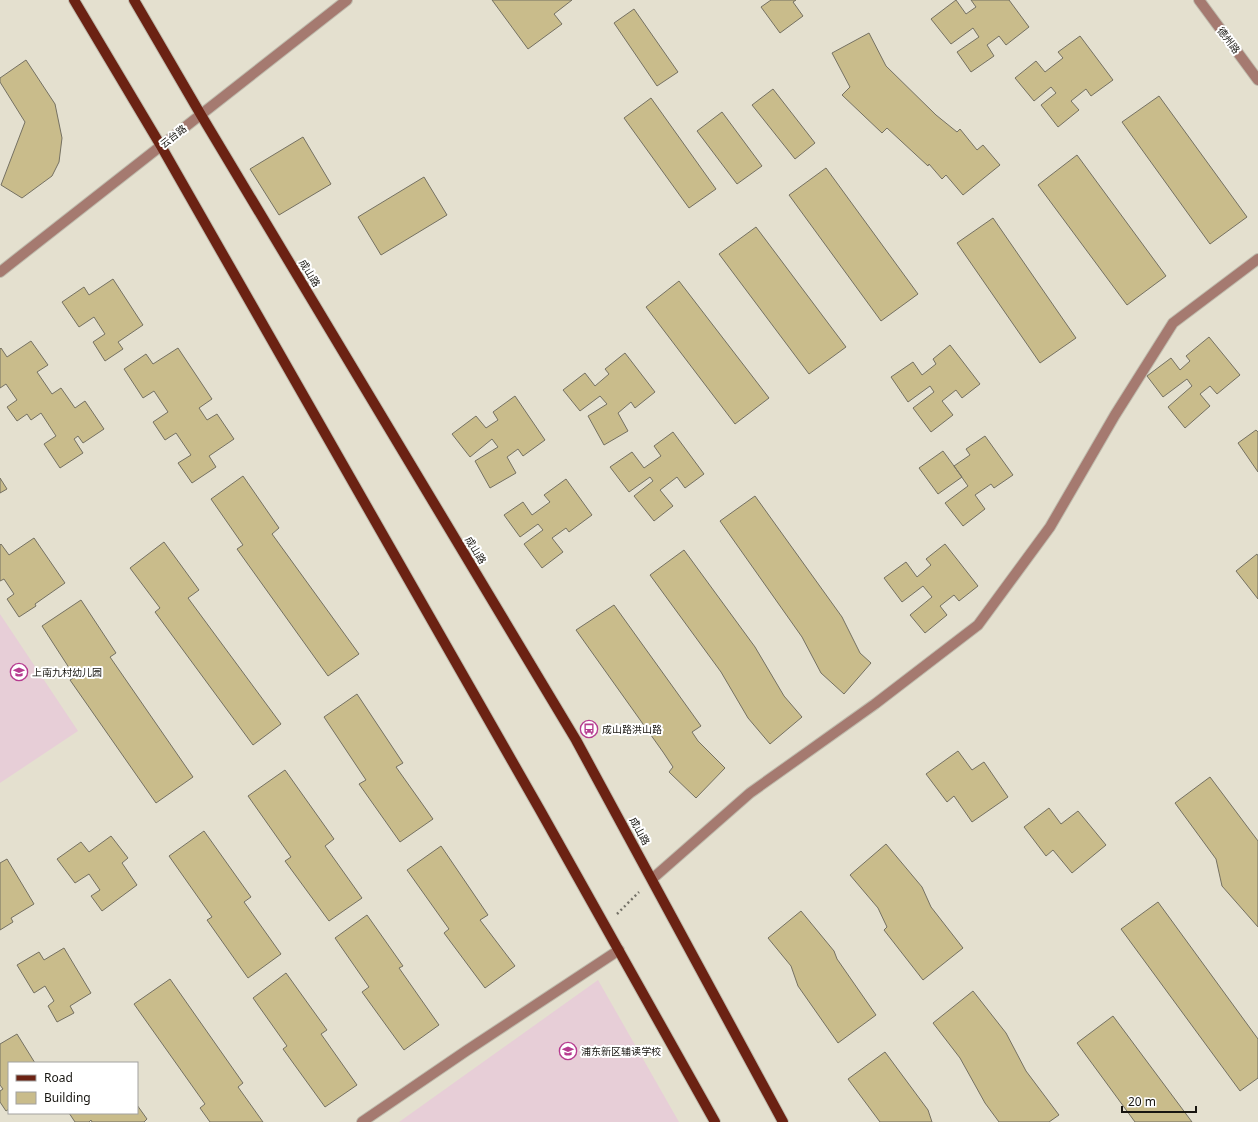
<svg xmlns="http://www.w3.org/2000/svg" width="1258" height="1122" font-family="'Noto Sans','Noto Sans SC',sans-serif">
	<rect width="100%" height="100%" fill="#e4e0cf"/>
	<path fill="#e7ced7" d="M0 614 78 731 0 783Z
		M598 980 679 1122H399Z"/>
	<path fill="#c9bc8b" stroke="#757162" d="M492 0H572L554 14 562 24 528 49Z
		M771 0H796L793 2 803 16 780 33 761 7Z
		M956 0 966 14 976 7 971 0H1009L1029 27 1006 45 999 36 987 45 994 56 971 72 957 52 979 37 973 28 951 44 931 19Z
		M634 9 678 72 657 86 614 23Z
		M869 33 886 66 936 115 957 132 960 129 977 150 983 145 1000 165 963 195 946 175 942 179 929 164 928 166 887 128 882 133 842 95 850 87 832 53Z
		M1080 36 1113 80 1091 96 1086 89 1071 101 1079 110 1058 127 1041 105 1056 93 1051 87 1034 101 1015 78 1036 61 1045 72 1063 58 1058 52Z
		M26 60 55 104 62 138 59 162 52 176 22 198 1 185 25 122 0 82V78Z
		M773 89 815 143 795 159 752 105Z
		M1159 96 1247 217 1210 244 1122 122Z
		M651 98 716 189 689 208 624 118Z
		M722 112 762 166 737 184 697 131Z
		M303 137 331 184 279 215 250 169Z
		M1077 155 1166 276 1127 305 1038 185Z
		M826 168 918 294 881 321 789 195Z
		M424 177 447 215 381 255 358 217Z
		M993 218 1076 338 1040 363 957 243Z
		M756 227 846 347 809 374 719 254Z
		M113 279 143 325 118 342 123 349 105 361 93 342 105 334 94 317 79 327 62 302 84 287 89 295Z
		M679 281 769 398 735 424 646 307Z
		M1209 337 1240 375 1217 394 1210 386 1200 394 1210 406 1185 428 1168 407 1192 386 1187 379 1163 397 1147 376 1171 358 1180 370 1190 361 1186 356Z
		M31 341 48 365 37 372 52 394 61 388 75 408 85 401 104 429 83 443 78 436 74 439 83 453 60 468 44 444 56 436 41 413 31 420 27 414 17 421 7 407 17 400 6 384 0 388V349L1 348 7 357Z
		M950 345 980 384 962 398 956 390 942 401 953 415 931 432 913 408 934 392 930 386 908 402 891 377 913 362 922 375 936 364 933 359Z
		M178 348 212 399 199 408 207 420 217 414 234 439 209 456 216 467 192 483 178 463 191 455 176 433 165 440 153 422 168 412 154 391 143 398 124 369 146 354 153 364Z
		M625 353 655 392 635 408 631 402 618 413 628 431 604 445 588 416 607 404 600 396 580 411 563 390 585 373 595 386 609 374 605 369Z
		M515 396 545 440 523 456 518 449 507 457 516 473 490 488 475 461 498 447 492 439 470 457 452 434 476 416 486 428 498 420 493 412Z
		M1256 430 1258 432V472L1238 443Z
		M673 432 704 474 685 488 677 477 660 490 673 506 654 521 634 496 653 481 650 477 629 492 610 467 632 452 644 468 661 456 654 446Z
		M985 436 1013 475 994 488 991 484 975 495 985 509 963 526 945 503 968 486 954 466 970 455 966 449Z
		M943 451 962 477 938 494 919 468Z
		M243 476 279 528 272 534 359 654 328 676 237 549 243 545 211 499Z
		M0 478 7 489 0 493Z
		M566 479 592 515 569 532 566 528 552 538 563 552 542 568 524 544 543 530 538 524 520 537 504 515 523 502 532 515 550 502 544 495Z
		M755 496 842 617 860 653 871 663 844 694 821 673 802 637 720 521Z
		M34 538 65 583 35 604 36 606 19 617 7 599 14 594 4 579 0 581V545L1 544 9 555Z
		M164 542 199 590 188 598 281 724 253 745 155 612 160 608 130 568Z
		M945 544 978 586 959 601 954 595 940 606 947 615 925 633 910 615 932 597 923 586 902 602 884 578 906 562 917 577 931 565 926 559Z
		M684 550 755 647 784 696 802 717 770 744 748 718 721 672 650 575Z
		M1257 554 1258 556V599L1236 571Z
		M81 600 116 653 110 657 193 777 156 803 70 680 75 677 42 626Z
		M614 605 701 726 692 732 698 741 725 768 696 798 669 772 673 767 663 752 576 630Z
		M357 694 403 763 396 767 433 819 400 842 359 784 366 780 324 717Z
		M958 751 972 770 984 762 1008 797 972 822 954 796 947 802 926 774Z
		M285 770 334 839 325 846 362 898 329 921 285 861 291 857 248 796Z
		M1210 777 1258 841V927L1222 886 1216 859 1175 803Z
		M1049 808 1061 824 1078 811 1106 845 1072 873 1053 850 1046 856 1024 827Z
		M204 831 251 897 244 902 281 954 248 978 207 920 212 917 169 856Z
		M111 836 128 858 122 863 137 885 102 911 91 896 100 890 89 874 75 883 57 859 81 842 89 852Z
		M886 844 922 887 931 907 963 948 923 980 884 930 887 927 878 908 850 875Z
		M441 846 488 915 480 920 515 966 485 988 444 933 449 929 407 870Z
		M7 859 34 904 11 918 13 922 0 930V863Z
		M1158 902 1258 1039V1078L1240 1091 1121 929Z
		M801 911 834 951 837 959 876 1015 838 1043 798 986 791 966 768 938Z
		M367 915 403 966 399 968 439 1025 404 1050 362 992 369 987 335 938Z
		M64 948 91 993 70 1006 74 1013 57 1022 48 1006 54 1001 45 986 34 993 17 965 39 952 44 960Z
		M286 973 327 1030 321 1034 357 1085 325 1107 283 1049 287 1046 253 998Z
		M170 979 243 1083 238 1087 263 1122H210L200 1108 205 1104 134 1004Z
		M973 991 1006 1033 1026 1071 1059 1115 1049 1122H999L985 1103 960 1058 933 1023Z
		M1113 1016 1192 1122H1135L1077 1043Z
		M17 1034 35 1063H9V1109L6 1111 0 1102V1091L3 1089 0 1085V1044Z
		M885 1052 928 1110 932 1122H880L848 1079Z
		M137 1105 147 1119 144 1122H92L91 1120 89 1122H75L69 1113H137Z"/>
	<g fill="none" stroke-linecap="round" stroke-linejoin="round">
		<defs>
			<path id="minor" d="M1199 0 1258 80
				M0 272 347 0
				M652 879 750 793 875 704 978 625 1050 527 1115 415 1173 323 1258 259
				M362 1122 466 1051 619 950"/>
			<path id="major" d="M74 0 161 146 540 810 715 1122
				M134 0 201 115 576 740 783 1122"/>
		</defs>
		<use href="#minor" stroke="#bfbbad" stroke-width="12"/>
		<use href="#major" stroke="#bfbbad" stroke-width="12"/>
		<path stroke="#757268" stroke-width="2.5" stroke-dasharray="2 3" stroke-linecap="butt" d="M617 914 639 892"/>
		<use href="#minor" stroke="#a57a70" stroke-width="10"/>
		<use href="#major" stroke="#6b2213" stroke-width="10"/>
	</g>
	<defs>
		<symbol id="school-ring" viewBox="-11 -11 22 22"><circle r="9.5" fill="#fff" stroke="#b63c90" stroke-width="1.5"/><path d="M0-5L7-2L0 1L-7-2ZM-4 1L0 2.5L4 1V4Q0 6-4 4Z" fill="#b63c90"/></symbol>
		<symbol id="bus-ring" viewBox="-11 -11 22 22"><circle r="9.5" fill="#fff" stroke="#b63c90" stroke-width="1.5"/><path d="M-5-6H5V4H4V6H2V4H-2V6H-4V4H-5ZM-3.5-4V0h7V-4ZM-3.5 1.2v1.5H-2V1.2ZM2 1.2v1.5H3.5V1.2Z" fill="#b63c90"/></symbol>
	</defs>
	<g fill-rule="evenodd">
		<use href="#school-ring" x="9" y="662" width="20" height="20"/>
		<use href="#bus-ring" x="579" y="719" width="20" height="20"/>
		<use href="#school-ring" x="558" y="1041" width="20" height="20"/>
	</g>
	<g text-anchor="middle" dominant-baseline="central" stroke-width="4" stroke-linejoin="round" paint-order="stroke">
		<g font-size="10" fill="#171510" stroke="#fff">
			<text transform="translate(1229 40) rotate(53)">德州路</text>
			<text transform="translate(173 136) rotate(-38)">云台路</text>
			<text transform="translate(310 273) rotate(59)">成山路</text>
			<text transform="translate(476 550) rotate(59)">成山路</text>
			<text transform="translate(640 831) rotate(61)">成山路</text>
		</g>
		<g font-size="10" fill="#171510" stroke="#fff" text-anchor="start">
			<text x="32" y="672">上南九村幼儿园</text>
			<text x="602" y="729">成山路洪山路</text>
			<text x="581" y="1051">浦东新区辅读学校</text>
		</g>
	</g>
	<rect x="8" y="1062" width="130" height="52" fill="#ffffff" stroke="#a2a19f"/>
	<rect x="16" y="1075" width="20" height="6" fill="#6b2213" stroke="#a2a19f"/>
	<text x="44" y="1082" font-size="12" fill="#171510">Road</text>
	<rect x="16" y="1092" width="20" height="12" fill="#c9bc8b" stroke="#a2a19f"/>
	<text x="44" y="1102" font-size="12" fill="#171510">Building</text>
	<path d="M1122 1106v6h74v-6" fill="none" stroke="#171510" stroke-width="2"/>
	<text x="1128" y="1106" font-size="12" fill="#171510" stroke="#ffffff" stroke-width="3" paint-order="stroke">20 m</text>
</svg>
